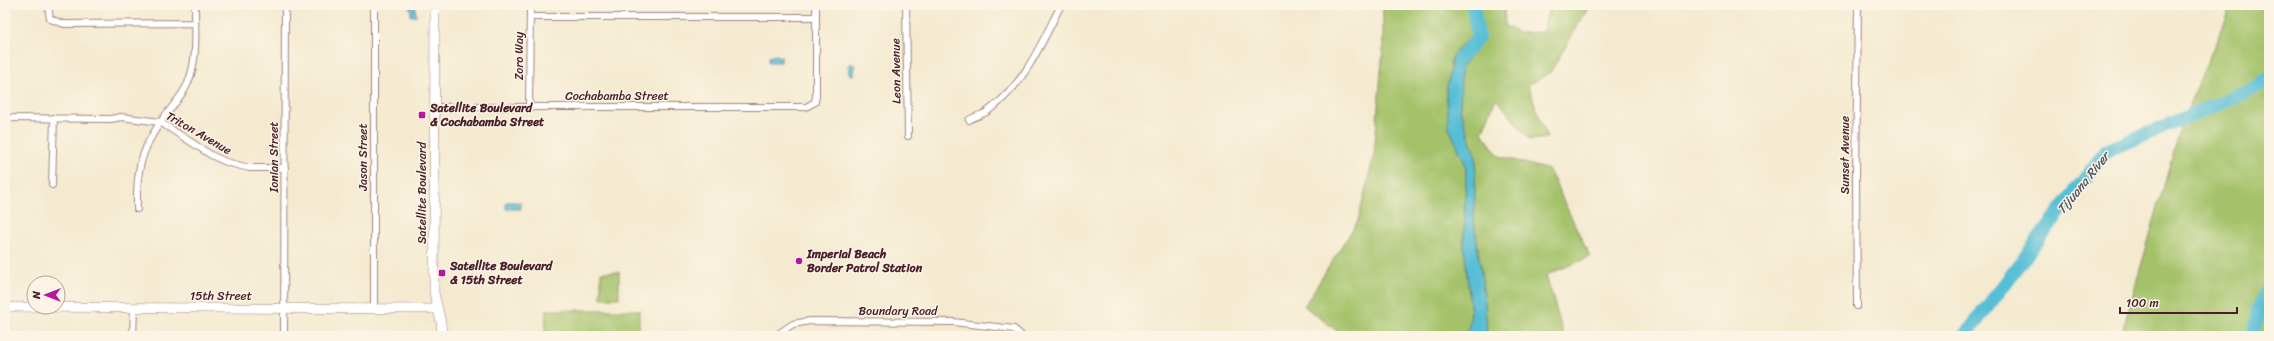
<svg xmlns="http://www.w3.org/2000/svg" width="2274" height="341" font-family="Sriracha,sans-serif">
	<rect width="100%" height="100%" fill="#fcf5e5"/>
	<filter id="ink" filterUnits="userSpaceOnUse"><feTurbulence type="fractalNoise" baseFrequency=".025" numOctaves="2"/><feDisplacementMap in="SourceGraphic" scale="8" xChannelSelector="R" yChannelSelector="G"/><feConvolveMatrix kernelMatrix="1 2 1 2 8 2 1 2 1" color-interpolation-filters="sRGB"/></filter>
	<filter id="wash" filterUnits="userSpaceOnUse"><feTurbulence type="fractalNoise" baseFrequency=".012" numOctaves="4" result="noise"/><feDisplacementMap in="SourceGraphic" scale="16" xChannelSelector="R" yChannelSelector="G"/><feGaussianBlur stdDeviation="0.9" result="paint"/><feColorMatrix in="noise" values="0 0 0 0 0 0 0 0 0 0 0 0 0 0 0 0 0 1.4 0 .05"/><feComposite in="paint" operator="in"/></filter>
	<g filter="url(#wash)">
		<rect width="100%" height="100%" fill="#f4ead0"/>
		<path fill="#a4c26a" stroke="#77704a" d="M1383 5H1504L1505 26 1519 33 1542 32 1550 5H1590L1550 73 1528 85 1547 138 1530 140 1496 98 1482 133 1499 156 1549 170 1590 257 1546 275 1564 336H1487L1485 303 1474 220 1476 158 1460 109 1461 69 1481 37 1466 41 1449 128 1466 165 1464 244 1471 314 1467 336H1344L1304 306 1358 221 1374 155 1383 48Z
			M2231 5H2269V336H2121L2182 123Z
			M601 272H619V298H601Z
			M546 310H639V336H545Z"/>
		<path fill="#57bed5" stroke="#506e80" d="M407 5H415L416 16H411V9Z
			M1482 37 1461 69 1460 109 1476 158 1474 220 1485 303 1487 336H1467L1471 314 1464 244 1466 165 1449 128 1446 93 1452 56 1466 41Z
			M776 55 781 57V62H769V57Z
			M850 63 855 65 853 75 850 74 848 66Z
			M506 202H521V209H506Z"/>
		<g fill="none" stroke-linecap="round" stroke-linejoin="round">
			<path stroke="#57bed5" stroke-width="14" d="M1466 52 1478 37 1473 5
				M1965 336 2106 151 2251 90 2269 78
				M2252 336 2260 305 2269 286"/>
		</g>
	</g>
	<g filter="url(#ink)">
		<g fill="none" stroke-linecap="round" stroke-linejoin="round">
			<defs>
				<path id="street" d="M48 5 50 19 64 24 195 23
					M906 5 908 136
					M530 17H816
					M434 107H806L815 102 816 96V5
					M529 107 530 5
					M5 118 111 119 121 117 160 122 211 155 226 162 249 168H285
					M969 120C975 116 983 115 988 111 1024 86 1042 42 1061 5
					M52 185 54 118
					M137 209C136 175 140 151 160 123 169 109 181 99 188 83 198 59 195 31 195 5
					M1857 306 1856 179 1858 5
					M374 309V5
					M133 336 134 309
					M284 336 285 5
					M775 336 793 324 810 321 953 322 1014 329 1022 336"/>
				<path id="secondary" d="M435 5 434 293 441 322 442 336
					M5 307 438 309"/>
			</defs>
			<use href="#street" stroke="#9f847e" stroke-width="8"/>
			<use href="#secondary" stroke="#9f847e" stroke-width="10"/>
			<use href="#street" stroke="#fff" stroke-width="6"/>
			<use href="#secondary" stroke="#fff" stroke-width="9"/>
		</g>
	</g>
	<g fill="#b5179e" stroke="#fcf5e5" stroke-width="1.5">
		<rect x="418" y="111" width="8" height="8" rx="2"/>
		<circle cx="799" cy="261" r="4"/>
		<rect x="438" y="269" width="8" height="8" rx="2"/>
	</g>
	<g text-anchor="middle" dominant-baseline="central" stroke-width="3" stroke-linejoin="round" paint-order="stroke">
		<g font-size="12" fill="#4a1f2b" stroke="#fcf5e5">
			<text transform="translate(519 56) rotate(-90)">Zoro Way</text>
			<text transform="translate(896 71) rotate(-91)">Leon Avenue</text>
			<text x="617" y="96">Cochabamba Street</text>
			<text transform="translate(199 133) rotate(30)">Triton Avenue</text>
			<text transform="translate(1845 155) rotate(-90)">Sunset Avenue</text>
			<text transform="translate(274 157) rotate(-90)">Ionian Street</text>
			<text transform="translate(363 157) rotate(-90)">Jason Street</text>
			<text transform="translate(422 193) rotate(-90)">Satellite Boulevard</text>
			<text x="221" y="296">15th Street</text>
			<text x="898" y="311">Boundary Road</text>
		</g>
		<g font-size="12" font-weight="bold" fill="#4a1f2b" stroke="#fcf5e5" text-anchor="start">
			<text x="430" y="108">Satellite Boulevard<tspan x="430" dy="14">&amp; Cochabamba Street</tspan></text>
			<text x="807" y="254">Imperial Beach<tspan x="807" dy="14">Border Patrol Station</tspan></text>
			<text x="450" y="266">Satellite Boulevard<tspan x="450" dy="14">&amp; 15th Street</tspan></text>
		</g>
		<g font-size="13" font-style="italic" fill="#4f5766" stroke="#fcf5e5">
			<text transform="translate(2083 183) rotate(-51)">Tijuana River</text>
		</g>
	</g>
	<rect width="2274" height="341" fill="none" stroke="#fcf5e5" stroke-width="20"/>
	<g transform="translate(46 295) rotate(270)"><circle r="19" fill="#fcf5e5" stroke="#b59f9b"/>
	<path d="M0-3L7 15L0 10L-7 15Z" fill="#b5179e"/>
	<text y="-6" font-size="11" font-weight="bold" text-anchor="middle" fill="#4a1f2b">N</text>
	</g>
	<path d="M2120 307v6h117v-6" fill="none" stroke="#4a1f2b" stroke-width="2"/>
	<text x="2126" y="307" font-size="12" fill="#4a1f2b" stroke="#fcf5e5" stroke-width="3" paint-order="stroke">100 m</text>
</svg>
